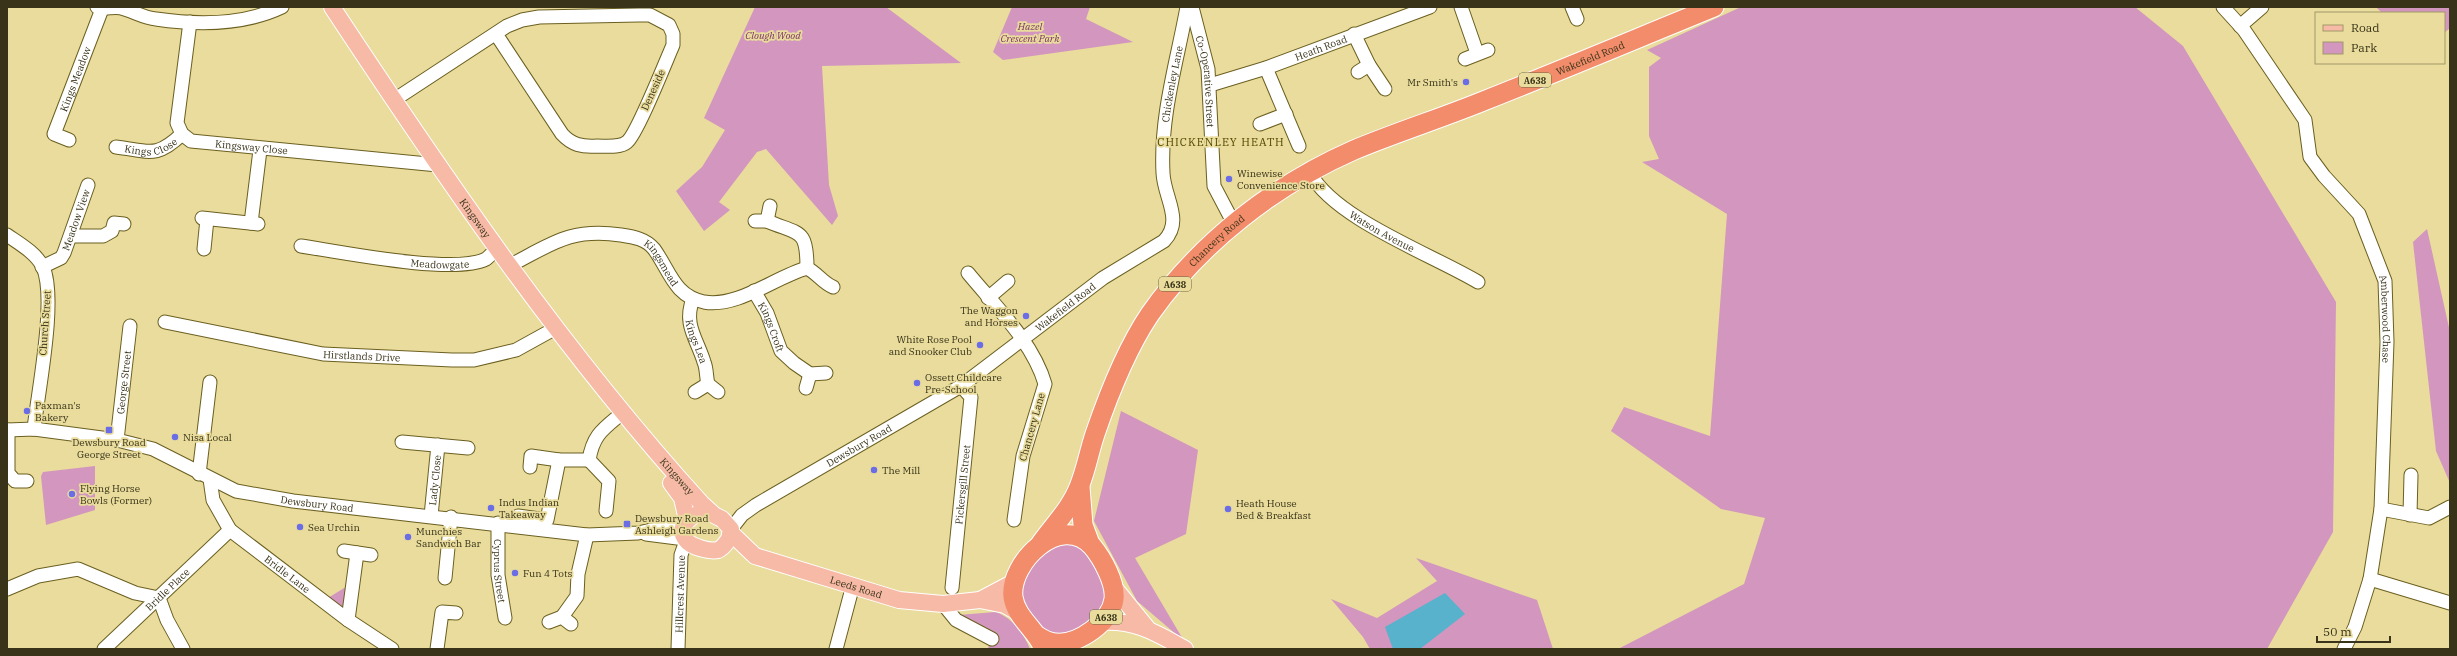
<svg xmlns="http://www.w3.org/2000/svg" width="2457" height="656" font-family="'IBM Plex Serif',serif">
	<rect width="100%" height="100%" fill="#e9dc9c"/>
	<path fill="#d296bf" d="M755 7H886L961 63 822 66 829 185 838 216 832 225 766 149 757 152 719 202 730 210 704 231 676 191 702 167 725 130 704 118Z
		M1012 7H1090L1086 19 1133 42 1003 60 993 52Z
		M1741 7H2135L2183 46 2336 302 2333 532 2267 649H1618L1744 584 1765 518 1721 509 1611 431 1624 407 1710 436 1727 214 1642 162 1659 159 1649 136V67L1661 58 1647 50Z
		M2376 7H2450V28L2444 33V13H2382Z
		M2427 229 2450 332V483L2436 451 2413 242Z
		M1121 411 1198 450 1186 534 1135 558 1184 641 1137 601 1094 521Z
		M95 466V510L46 525 41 476 43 472Z
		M1084 540 1114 600 1064 643 1019 613 1021 570 1037 547Z
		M1416 558 1537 600 1553 649H1370L1363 637 1331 599 1377 618 1437 581Z
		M354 582 348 620 323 601Z
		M996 612C1012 618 1024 633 1030 649H988L992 632 958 615Z"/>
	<path fill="#58b2cc" d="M1445 593 1465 614 1420 649H1393L1385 627Z"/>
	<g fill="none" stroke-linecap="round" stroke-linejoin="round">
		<defs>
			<g id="minor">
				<path d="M97 7C105 10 113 6 121 8 133 11 144 18 156 19 197 25 244 25 282 7"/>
				<path id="s1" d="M1192 7 1208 69 1214 186 1234 224"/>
				<path d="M1461 7 1477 53"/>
				<path d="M1572 7 1577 19"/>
				<path id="s2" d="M2223 7 2244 30 2305 120 2310 157 2324 176 2359 214 2385 281 2387 342 2381 509 2370 579 2355 627 2344 649"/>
				<path id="s3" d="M190 22 177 123 182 134 191 141 438 165"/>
				<path d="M2240 26 2262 7"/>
				<path d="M1354 34 1369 65 1385 89"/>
				<path d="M1465 59 1488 50"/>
				<path d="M1266 68 1299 146"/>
				<path d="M1358 72 1369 65"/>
				<path id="s4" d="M1210 85 1266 68 1430 7"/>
				<path d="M394 100 507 26 522 20 539 17 639 15H650L669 25 673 34V45C666 61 637 134 627 142 620 148 606 146 597 146 582 147 572 145 562 134L496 34"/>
				<path d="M1260 124 1286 114"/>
				<path id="s5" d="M69 140 54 134 102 9"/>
				<path id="s6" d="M116 147C149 151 156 159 182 134"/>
				<path id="s7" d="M1310 173C1335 219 1431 254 1478 282"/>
				<path d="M202 218 258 224"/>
				<path d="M755 221H767L770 206"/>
				<path d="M767 221C800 235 807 228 807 268"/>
				<path d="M251 223 260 150"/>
				<path d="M7 235C20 244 36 253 43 267 57 299 38 391 34 429"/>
				<path d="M72 236H103L112 231 114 223 124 224"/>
				<path id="s8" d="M301 246C340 252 455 275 486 259 490 256 494 251 497 248"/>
				<path d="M204 249 207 219"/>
				<path id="s9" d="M511 265C553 243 571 228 621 235 634 237 646 239 654 249 670 271 674 296 704 302 738 308 775 277 807 268 817 273 823 283 833 287"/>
				<path id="s10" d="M42 267 61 258 64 253 88 185"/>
				<path d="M968 273C995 306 1033 342 1045 384L1023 456 1014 520"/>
				<path id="s11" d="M754 291 767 313 781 351 794 363 810 374 826 373"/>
				<path d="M988 298 1008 281"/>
				<path id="s12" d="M693 299C683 324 697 339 704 362 707 369 706 377 708 384L718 392"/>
				<path id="s13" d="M165 322 323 354 452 360H474L516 350 554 329"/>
				<path d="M806 388 810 374"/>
				<path d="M695 392 708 384"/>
				<path id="s14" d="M7 430 34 429 117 440 153 449 236 491 293 501 587 535 638 533 686 522"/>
				<path d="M8 430V473L15 481H27"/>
				<path id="s15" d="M117 440 130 326"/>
				<path d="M402 442 468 448"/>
				<path d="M530 467 531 456 559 460H589"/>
				<path d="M199 474 210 382"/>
				<path id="s16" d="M210 479 213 500 230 530 348 620 392 649"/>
				<path d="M2381 509 2429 518 2450 507"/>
				<path d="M606 511 609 481 589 460C593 435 603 429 621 414"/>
				<path d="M2410 515 2411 475"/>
				<path id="s17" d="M431 516 438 445"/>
				<path d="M518 516 547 520 559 460"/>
				<path id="s18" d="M498 523V575L505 618"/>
				<path id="s19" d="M731 529 742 515 756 505 961 386 1103 278 1164 241C1184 220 1164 198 1163 173 1160 116 1177 62 1187 7"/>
				<path d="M646 534 685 539"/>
				<path d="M344 551 371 555"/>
				<path d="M445 578 451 517"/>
				<path d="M2370 579 2450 603"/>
				<path id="s20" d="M952 588 971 397 961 386"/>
				<path d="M7 589 38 576 78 569 135 593 159 598 167 620 183 649"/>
				<path d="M943 604 956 620 992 639"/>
				<path d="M562 617 577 596 578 574 587 535"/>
				<path d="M348 620 357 553"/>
				<path d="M549 622 562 617 571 624"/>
				<path id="s21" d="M104 649 230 530"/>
				<path d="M437 649 442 612 456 613"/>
				<path id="s22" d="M678 649 681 555 686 541"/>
				<path d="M836 649 853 585"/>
			</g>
			<g id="major">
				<path id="s23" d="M332 7C446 180 563 351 702 504L712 513"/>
				<path d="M671 483 682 498 687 520"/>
				<path d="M708 512 722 519 731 529 729 539C726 543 723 548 718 550 710 552 691 547 686 540 674 525 695 512 708 512Z"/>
				<path id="s24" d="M731 533 755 556 899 600 943 604 980 600 1014 582"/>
				<path d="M1113 586 1147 628"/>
				<path d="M980 600 1005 605 1019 613"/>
				<path d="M1102 622C1136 620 1156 633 1185 649"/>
			</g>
			<g id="highway">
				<path d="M1080 487 1083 525 1090 544"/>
				<path id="s25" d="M1041 543C1054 525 1071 508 1079 487 1086 470 1089 452 1095 434 1108 396 1127 348 1150 314 1200 243 1274 185 1354 150 1397 132 1442 118 1486 100 1562 70 1638 38 1714 7"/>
				<path d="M1036 635C1042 639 1048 643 1056 643 1078 645 1111 622 1114 599 1116 583 1102 558 1092 546 1060 512 1009 563 1013 597 1016 618 1037 630 1044 649"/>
			</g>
		</defs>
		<use href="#minor" stroke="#6b5f20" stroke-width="15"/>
		<use href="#major" stroke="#fff" stroke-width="18"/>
		<use href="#highway" stroke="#fff" stroke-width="21"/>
		<use href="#minor" stroke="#fff" stroke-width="13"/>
		<use href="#major" stroke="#f7baa6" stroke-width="16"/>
		<use href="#highway" stroke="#f28c6a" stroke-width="19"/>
	</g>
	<g fill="#6b6de7" stroke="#e9dc9c" stroke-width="1.5">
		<circle cx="1466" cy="82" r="4"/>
		<circle cx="1229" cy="179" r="4"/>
		<circle cx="1026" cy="316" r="4"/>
		<circle cx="980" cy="345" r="4"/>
		<circle cx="917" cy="383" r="4"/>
		<circle cx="27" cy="411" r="4"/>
		<rect x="105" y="426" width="8" height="8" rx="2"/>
		<circle cx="175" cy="437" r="4"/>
		<circle cx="874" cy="470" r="4"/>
		<circle cx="72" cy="494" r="4"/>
		<circle cx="491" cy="508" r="4"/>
		<circle cx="1228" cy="509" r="4"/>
		<rect x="623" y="520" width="8" height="8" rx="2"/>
		<circle cx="300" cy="527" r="4"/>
		<circle cx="408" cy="537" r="4"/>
		<circle cx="515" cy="573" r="4"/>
	</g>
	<g text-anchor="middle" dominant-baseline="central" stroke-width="3.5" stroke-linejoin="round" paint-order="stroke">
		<g fill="#e9dc9c" stroke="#6d6640" stroke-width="1">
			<rect x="1519" y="73" width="32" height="14" rx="3"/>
			<rect x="1159" y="277" width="32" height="14" rx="3"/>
			<rect x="1090" y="610" width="32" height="14" rx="3"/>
		</g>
		<g font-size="9" font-weight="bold" fill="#383319">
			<text x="1535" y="80">A638</text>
			<text x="1175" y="284">A638</text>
			<text x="1106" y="617">A638</text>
		</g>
		<g font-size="10" font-style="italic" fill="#7b3168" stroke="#e9dc9c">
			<text x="1030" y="26">Hazel<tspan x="1030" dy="12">Crescent Park</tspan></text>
			<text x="773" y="35">Clough Wood</text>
		</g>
		<g font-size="10" fill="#383319" stroke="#e9dc9c">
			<text stroke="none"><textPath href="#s4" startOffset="117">Heath Road</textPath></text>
			<text stroke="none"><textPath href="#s25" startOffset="774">Wakefield Road</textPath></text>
			<text stroke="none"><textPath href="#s5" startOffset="75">Kings Meadow</textPath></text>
			<text stroke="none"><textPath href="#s1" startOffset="76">Co-Operative Street</textPath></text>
			<text stroke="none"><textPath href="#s19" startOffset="683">Chickenley Lane</textPath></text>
			<text transform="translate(653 90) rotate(-66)">Deneside</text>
			<text stroke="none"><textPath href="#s6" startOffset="36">Kings Close</textPath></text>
			<text stroke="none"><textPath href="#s3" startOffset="186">Kingsway Close</textPath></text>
			<text stroke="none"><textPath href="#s23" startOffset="255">Kingsway</textPath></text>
			<text stroke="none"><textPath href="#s10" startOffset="62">Meadow View</textPath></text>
			<text stroke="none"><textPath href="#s7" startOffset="94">Watson Avenue</textPath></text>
			<text stroke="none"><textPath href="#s25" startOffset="355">Chancery Road</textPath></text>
			<text stroke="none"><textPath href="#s8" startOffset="140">Meadowgate</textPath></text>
			<text stroke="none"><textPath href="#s9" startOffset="169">Kingsmead</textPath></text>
			<text stroke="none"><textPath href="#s19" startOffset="403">Wakefield Road</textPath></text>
			<text stroke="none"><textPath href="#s2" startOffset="362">Amberwood Chase</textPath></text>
			<text transform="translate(45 323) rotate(-86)">Church Street</text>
			<text stroke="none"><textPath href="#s11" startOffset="40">Kings Croft</textPath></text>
			<text stroke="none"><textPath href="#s12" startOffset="44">Kings Lea</textPath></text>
			<text stroke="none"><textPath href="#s13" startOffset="200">Hirstlands Drive</textPath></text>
			<text stroke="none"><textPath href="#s15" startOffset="58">George Street</textPath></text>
			<text transform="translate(1032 427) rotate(-74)">Chancery Lane</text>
			<text stroke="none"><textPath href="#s19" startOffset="154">Dewsbury Road</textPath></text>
			<text stroke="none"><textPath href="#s23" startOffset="583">Kingsway</textPath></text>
			<text stroke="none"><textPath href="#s17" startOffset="36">Lady Close</textPath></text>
			<text stroke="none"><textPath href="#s20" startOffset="104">Pickersgill Street</textPath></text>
			<text stroke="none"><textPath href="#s14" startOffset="323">Dewsbury Road</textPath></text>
			<text stroke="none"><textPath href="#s18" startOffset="48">Cyprus Street</textPath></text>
			<text stroke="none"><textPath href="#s16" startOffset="128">Bridle Lane</textPath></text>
			<text stroke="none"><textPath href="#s24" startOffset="139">Leeds Road</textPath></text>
			<text stroke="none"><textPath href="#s21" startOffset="87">Bridle Place</textPath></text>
			<text stroke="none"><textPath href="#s22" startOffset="55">Hillcrest Avenue</textPath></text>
		</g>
		<g font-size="10" fill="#383319" stroke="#e9dc9c" text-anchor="start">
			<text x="1458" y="82" text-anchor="end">Mr Smith's</text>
			<text x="1237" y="173">Winewise<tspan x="1237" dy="12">Convenience Store</tspan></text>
			<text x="1018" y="310" text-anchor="end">The Waggon<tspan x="1018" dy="12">and Horses</tspan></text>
			<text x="972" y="339" text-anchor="end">White Rose Pool<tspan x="972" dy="12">and Snooker Club</tspan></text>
			<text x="925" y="377">Ossett Childcare<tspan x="925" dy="12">Pre-School</tspan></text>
			<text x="35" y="405">Paxman's<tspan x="35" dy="12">Bakery</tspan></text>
			<text x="183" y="437">Nisa Local</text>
			<text x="109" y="442" text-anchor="middle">Dewsbury Road<tspan x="109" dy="12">George Street</tspan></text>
			<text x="882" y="470">The Mill</text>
			<text x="80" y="488">Flying Horse<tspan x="80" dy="12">Bowls (Former)</tspan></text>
			<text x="499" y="502">Indus Indian<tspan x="499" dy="12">Takeaway</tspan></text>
			<text x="1236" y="503">Heath House<tspan x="1236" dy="12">Bed &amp; Breakfast</tspan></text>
			<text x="635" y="518">Dewsbury Road<tspan x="635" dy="12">Ashleigh Gardens</tspan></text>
			<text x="308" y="527">Sea Urchin</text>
			<text x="416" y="531">Munchies<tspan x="416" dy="12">Sandwich Bar</tspan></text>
			<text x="523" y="573">Fun 4 Tots</text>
		</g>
		<g font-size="11" letter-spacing="1" fill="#534800" stroke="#e9dc9c">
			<text x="1221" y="142">CHICKENLEY HEATH</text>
		</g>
	</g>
	<rect width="2457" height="656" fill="none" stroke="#383319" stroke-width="16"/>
	<rect x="2315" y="12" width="130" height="52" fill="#e9dc9c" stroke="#a29868"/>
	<rect x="2323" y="25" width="20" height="6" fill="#f7baa6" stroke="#a29868"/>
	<text x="2351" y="32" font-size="12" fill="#383319">Road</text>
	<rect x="2323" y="42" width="20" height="12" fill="#d296bf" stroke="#a29868"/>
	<text x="2351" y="52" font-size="12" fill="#383319">Park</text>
	<path d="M2317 636v6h73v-6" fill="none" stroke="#383319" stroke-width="2"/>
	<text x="2323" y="636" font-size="12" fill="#383319" stroke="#e9dc9c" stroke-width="3" paint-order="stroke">50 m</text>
</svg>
